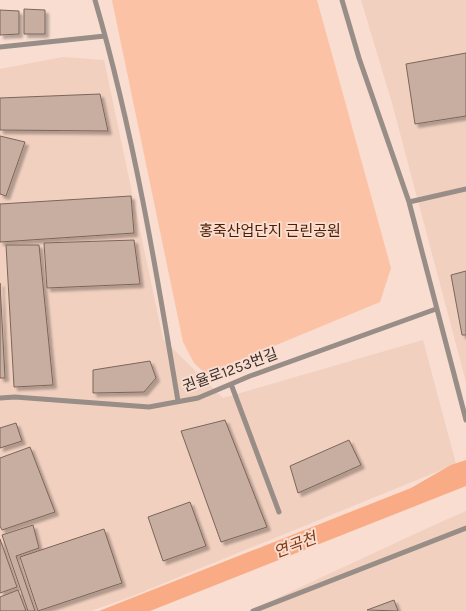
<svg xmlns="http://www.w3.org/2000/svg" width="466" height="611" font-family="Karla,'Noto Sans KR',sans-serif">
	<defs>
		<filter id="shadow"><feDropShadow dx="3.5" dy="3.5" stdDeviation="1" flood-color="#0004"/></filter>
	</defs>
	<rect width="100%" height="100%" fill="#f8ddd0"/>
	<path fill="#f1d0bf" d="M361 0H466V382L392 103Z
		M63 57 104 60 163 339 223 398 423 340 456 464 130 597 91 611H0V69Z
		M466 511V611H249L432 526Z"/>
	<path fill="#fbc2a5" d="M112 0H317L391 268 380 302 206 374 194 363 183 342Z"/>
	<path fill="#f8ab84" d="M466 460V486L150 611H99L411 488 451 465Z"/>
	<path fill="#c7aea1" stroke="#7c6559" filter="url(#shadow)" d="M24 9 45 10V34H24Z
		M0 10 19 11V34L0 35Z
		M466 53V116L415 124 406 64Z
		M100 94 108 131 0 130V98Z
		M0 136 25 142 6 196 0 194Z
		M131 196 134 233 0 242V204Z
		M134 240 140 284 47 288 44 243Z
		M6 245H39L53 385 14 387Z
		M466 271V335H462L451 275Z
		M0 283 5 378H0Z
		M150 361 156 378 144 392 93 393V370Z
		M225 420 267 527 221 542 181 431Z
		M16 423 22 441 0 448V428Z
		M349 440 361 465 298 493 290 466Z
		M30 447 55 512 2 530 0 526V458Z
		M190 502 206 546 163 561 148 517Z
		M33 525 39 548 16 556 35 611H28L2 535Z
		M104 529 122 583 38 611 20 557Z
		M0 539 17 587 0 593Z
		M18 590 26 611H0V597Z
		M394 600 398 611 367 610Z"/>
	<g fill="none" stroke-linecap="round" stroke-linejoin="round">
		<path stroke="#988d87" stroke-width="5" d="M95 0C133 130 156 268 178 401
			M342 0 359 58 409 202 466 420
			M0 47 105 36
			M409 202 466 189
			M231 384 279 512
			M0 398 15 397 149 407 198 398 250 376 436 309
			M253 611 466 528"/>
	</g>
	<g text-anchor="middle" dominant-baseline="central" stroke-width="4" stroke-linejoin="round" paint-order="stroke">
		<g font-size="15" fill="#4c1d00" stroke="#f8ddd0">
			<text x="270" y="231">홍죽산업단지 근린공원</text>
		</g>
		<g font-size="15" fill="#392f2a" stroke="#f8ddd0">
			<text transform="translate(230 370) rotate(-20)">권율로1253번길</text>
		</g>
		<g font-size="16" font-style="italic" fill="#813c13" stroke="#f8ddd0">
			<text transform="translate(295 545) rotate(-21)">연곡천</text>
		</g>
	</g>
</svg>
